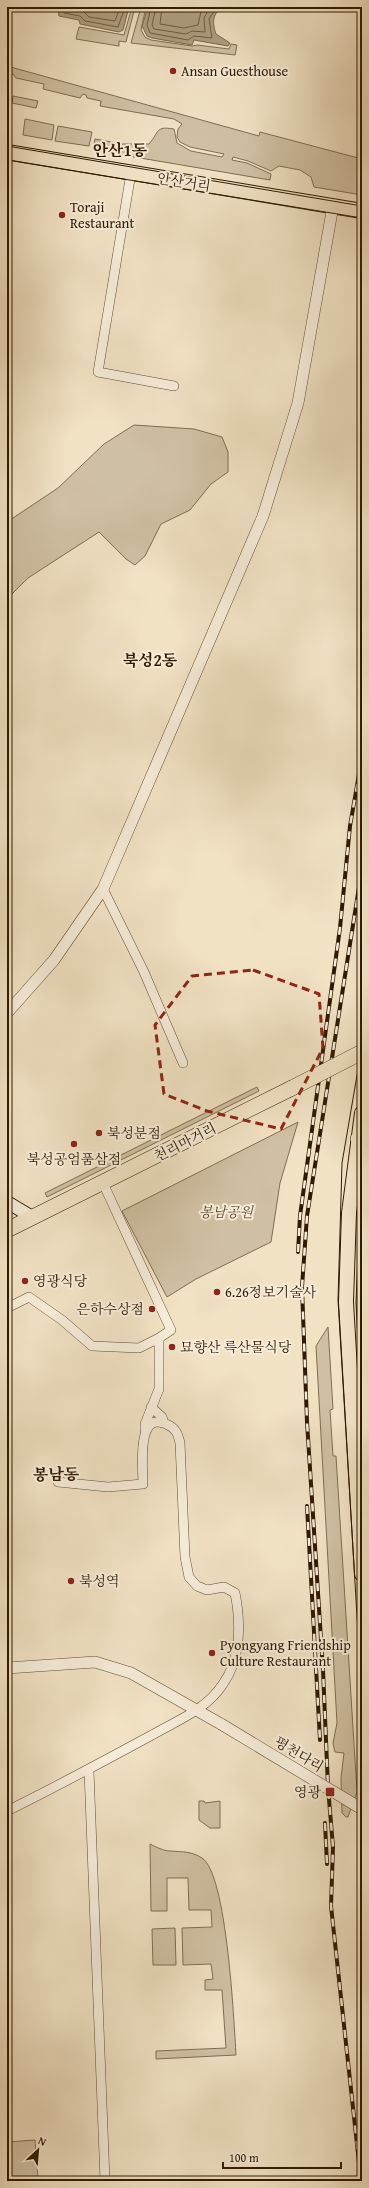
<svg xmlns="http://www.w3.org/2000/svg" width="369" height="2188" font-family="'Gentium Book Plus','Noto Serif KR',serif">
	<rect width="100%" height="100%" fill="#f1e2c4"/>
	<filter id="stains"><feTurbulence type="fractalNoise" baseFrequency=".005" numOctaves="4"/><feColorMatrix values="0 0 0 0 .2 0 0 0 0 .09 0 0 0 0 .02 0 0 0 .5 -.17"/></filter>
	<radialGradient id="worn" r=".72"><stop offset=".6" stop-color="#630" stop-opacity="0"/><stop offset="1" stop-color="#630" stop-opacity=".3"/></radialGradient>
	<path fill="#d0c0a3" stroke="#806d52" d="M132 7H135L126 42 119 41V46L76 39 79 27 124 35Z
		M141 7H146L141 30 145 37 151 40 192 46 197 45 229 49 231 44 237 45 235 55 131 43Z
		M7 66 259 136 260 132 362 159V195L314 187 311 177 300 170 279 166 271 171 248 161 233 157 232 160 247 163 271 174 270 180 93 150 95 139 122 144H149C160 131 155 126 174 129L177 143 191 151 222 157 224 154 190 147 180 142 177 137 178 129 182 124 174 119 100 106 101 101 87 98 86 95 83 94 80 98 43 89 44 84 16 78 13 74 7 73Z
		M13 96 38 101 36 108 12 103Z
		M25 119 54 125 52 140 23 135Z
		M58 126 92 132 89 146 55 141Z
		M134 425 194 429 222 437 228 452V472L211 484 190 510 161 524 145 556 135 565 126 559 99 532 28 578 7 599V522L58 488 104 444Z
		M257 1087 259 1091 47 1197 45 1193Z
		M298 1122 280 1183 271 1242 196 1279 167 1297 122 1211Z
		M328 1327 333 1409 330 1410 333 1456H336L357 1792 348 1817H346L342 1813 341 1778 344 1753 335 1752 333 1743 337 1723 316 1346Z
		M204 1801 205 1803 220 1801V1828H210L199 1820V1801Z
		M150 1844C156 1847 164 1851 170 1851 182 1852 191 1851 202 1858 227 1874 234 2022 236 2055L156 2059V2051L226 2048 222 1990H205V1980L213 1979 211 1964 183 1965 182 1928 212 1927 211 1910H189L188 1878H167V1911H151Z
		M175 1928 176 1965H153L152 1929Z
		M35 2140 38 2177 7 2179V2142Z"/>
	<path fill="#af9e81" stroke="#7c694d" d="M58 7H129L123 30 119 32 80 24 79 20 59 16Z
		M148 7H224C212 13 212 22 216 34L230 43 228 46 194 40 192 45 152 38 147 36 142 26Z"/>
	<g fill="none" stroke-linecap="round" stroke-linejoin="round">
		<path stroke="#705c40" stroke-width="1" d="M63 7 64 13 80 16 85 21 118 27 125 7
			M68 7 83 11 89 17 115 21 120 7
			M151 7 147 25 150 33 188 40 194 36 212 38 209 19 217 7
			M156 7 152 25 154 29 186 34 192 31 205 32 204 18 210 7
			M162 7 160 24 184 28 198 25 202 7"/>
		<defs>
			<path id="minor" d="M131 173 98 372 174 386
				M103 889 144 972 183 1063
				M103 1183 171 1330 159 1338V1389L145 1424V1430
				M7 1308 29 1297 62 1320 92 1346 139 1348 159 1338
				M151 1407 162 1417 164 1423
				M89 1771 105 2181
				M7 1811C56 1787 104 1761 152 1735 178 1720 206 1710 223 1684 241 1659 241 1623 235 1593L224 1587 207 1590 197 1586 189 1577 185 1557 180 1443C178 1434 176 1428 166 1424 136 1410 143 1469 143 1484L108 1487 58 1482"/>
			<path id="tertiary" d="M7 1013 54 960 103 889 263 516 298 403 333 206
				M7 1668 95 1662 131 1673 221 1724"/>
			<path id="secondary" d="M7 1202 32 1217"/>
			<path id="primary" d="M7 152 362 211
				M362 1113 349 1213 346 1302 362 1574"/>
			<path id="trunk" d="M358 1139 362 1138
				M7 1230 292 1088"/>
		</defs>
		<use href="#minor" stroke="#604c31" stroke-width="10"/>
		<use href="#tertiary" stroke="#604c31" stroke-width="12"/>
		<use href="#secondary" stroke="#301a00" stroke-width="14"/>
		<use href="#primary" stroke="#301a00" stroke-width="16"/>
		<use href="#trunk" stroke="#301a00" stroke-width="16"/>
		<use href="#minor" stroke="#f6ecd9" stroke-width="9"/>
		<use href="#tertiary" stroke="#f6ecd9" stroke-width="11"/>
		<use href="#secondary" stroke="#f6ecd9" stroke-width="12"/>
		<use href="#primary" stroke="#f1e2c4" stroke-width="14"/>
		<use href="#trunk" stroke="#f1e2c4" stroke-width="15"/>
		<path stroke="#301a00" stroke-width="1" d="M7 146 362 206
			M7 160 362 218
			M362 1046 342 1163 338 1300 362 1699
			M362 1152 356 1303 362 1413"/>
		<defs>
			<path id="rail" d="M298 1252 300 1216 340 928 350 826 362 757
				M307 1506 320 1740
				M325 1823 327 1864
				M361 2181 331 1906 333 1847 328 1787 323 1670 307 1422 302 1287 307 1216 362 868"/>
		</defs>
		<use href="#rail" stroke="#301a00" stroke-width="4"/>
		<use href="#rail" stroke="#f6ecd9" stroke-width="2.5" stroke-dasharray="8" stroke-linecap="butt"/>
		<defs>
			<path id="tertiary-bridge" d="M221 1724 362 1809"/>
			<path id="trunk-bridge" d="M292 1088 362 1052"/>
		</defs>
		<use href="#tertiary-bridge" stroke="#604c31" stroke-width="12" stroke-linecap="butt"/>
		<use href="#trunk-bridge" stroke="#301a00" stroke-width="16" stroke-linecap="butt"/>
		<use href="#tertiary-bridge" stroke="#f6ecd9" stroke-width="11"/>
		<use href="#trunk-bridge" stroke="#f1e2c4" stroke-width="15"/>
	</g>
	<path fill="none" stroke="#8f2418" stroke-width="3" stroke-dasharray="8 5" stroke-linejoin="round" d="M253 970 319 994 323 1048 281 1129 207 1111 164 1094 155 1025 192 976Z"/>
	<g fill="#8f2418" stroke="#f6ecd9" stroke-width="1.5">
		<circle cx="173" cy="71" r="4"/>
		<circle cx="62" cy="215" r="4"/>
		<circle cx="99" cy="1133" r="4"/>
		<circle cx="74" cy="1144" r="4"/>
		<circle cx="25" cy="1281" r="4"/>
		<circle cx="217" cy="1292" r="4"/>
		<circle cx="152" cy="1309" r="4"/>
		<circle cx="172" cy="1347" r="4"/>
		<circle cx="71" cy="1581" r="4"/>
		<circle cx="212" cy="1653" r="4"/>
		<rect x="325" y="1787" width="10" height="10" rx="2"/>
	</g>
	<g text-anchor="middle" dominant-baseline="central" stroke-width="4" stroke-linejoin="round" paint-order="stroke">
		<g font-size="14" fill="#301a00" stroke="#f6ecd9" text-anchor="start">
			<text x="181" y="71">Ansan Guesthouse</text>
			<text x="70" y="207">Toraji<tspan x="70" dy="16">Restaurant</tspan></text>
			<text x="107" y="1133">북성분점</text>
			<text x="74" y="1159" text-anchor="middle">북성공엄품삼점</text>
			<text x="33" y="1281">영광식당</text>
			<text x="225" y="1292">6.26정보기술사</text>
			<text x="144" y="1309" text-anchor="end">은하수상점</text>
			<text x="180" y="1347">묘향산 륵산물식당</text>
			<text x="79" y="1581">북성역</text>
			<text x="220" y="1645">Pyongyang Friendship<tspan x="220" dy="16">Culture Restaurant</tspan></text>
			<text x="321" y="1792" text-anchor="end">영광</text>
		</g>
		<g font-size="14" fill="#301a00" stroke="#f6ecd9">
			<text transform="translate(184 182) rotate(9)">안산거리</text>
			<text transform="translate(185 1142) rotate(-27)">천리마거리</text>
			<text transform="translate(299 1754) rotate(31)">평천다리</text>
		</g>
		<g font-size="14" font-style="italic" fill="#604c31" stroke="#f6ecd9">
			<text x="226" y="1212">봉남공원</text>
		</g>
		<g font-size="16" font-weight="bold" fill="#301a00" stroke="#f6ecd9">
			<text x="120" y="150">안산1동</text>
			<text x="150" y="660">북성2동</text>
			<text x="56" y="1474">봉남동</text>
		</g>
	</g>
	<rect width="369" height="2188" fill="none" stroke="#f1e2c4" stroke-width="24"/>
	<rect x="8" y="8" width="353" height="2172" fill="none" stroke="#301a00" stroke-width="2"/>
	<rect x="12" y="12" width="345" height="2164" fill="none" stroke="#301a00"/>
	<g transform="translate(38 2150) rotate(26)" stroke="#f6ecd9" stroke-width="3" paint-order="stroke">
	<path d="M0-3L7 15L0 10L-7 15Z" fill="#301a00"/>
	<text y="-6" font-size="11" font-weight="bold" text-anchor="middle" fill="#301a00">N</text>
	</g>
	<path d="M223 2162v6h118v-6" fill="none" stroke="#301a00" stroke-width="2"/>
	<text x="229" y="2162" font-size="12" fill="#301a00" stroke="#f6ecd9" stroke-width="3" paint-order="stroke">100 m</text>
	<rect width="100%" height="100%" filter="url(#stains)"/>
	<rect width="100%" height="100%" fill="url(#worn)"/>
</svg>
